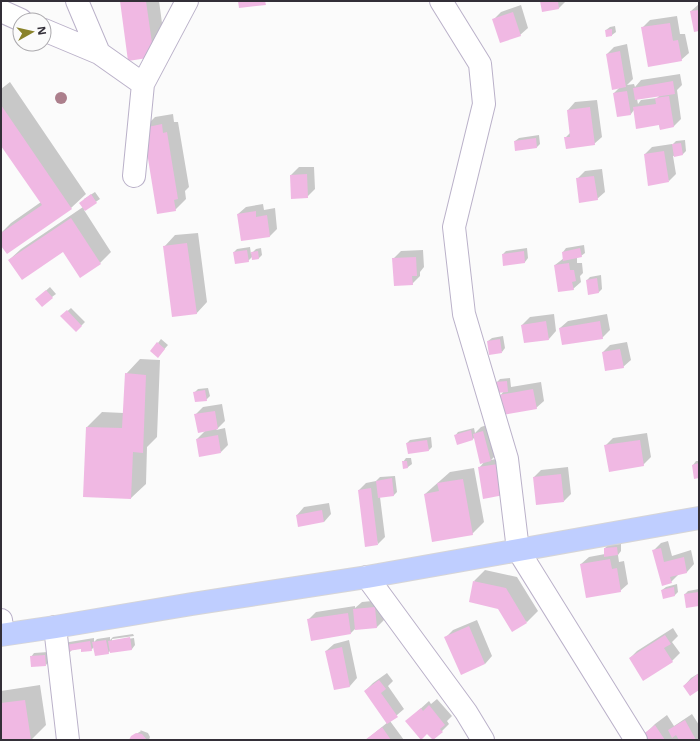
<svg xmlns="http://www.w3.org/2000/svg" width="700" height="741" font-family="'Noto Sans',sans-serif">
	<rect width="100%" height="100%" fill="#fbfbfb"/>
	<path fill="#0003" fill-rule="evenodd" d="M121 1H159L165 45 154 56Z
		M541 1H566L559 8Z
		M699 4V30L691 11Z
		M521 5 528 28 520 35 494 19 501 12Z
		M677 16 680 34H685L689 53 681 60 642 28 650 20Z
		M615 26 616 32 612 35 607 36 606 30 610 27Z
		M627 44 633 79 627 85 634 84 635 87 641 80 680 74 682 85 677 90 681 119 674 126 660 129 659 124 634 110 631 114 618 116 614 93 620 87 607 54 614 47ZM660 95 657 98 641 100 638 104 637 99Z
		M10 82 86 194 71 208 1 244V233L11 223 41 202 1 144V89Z
		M597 100 602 137 594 144 565 138 571 132 568 110 575 102Z
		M173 114 174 122H178L189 187 185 191 186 199 175 210 144 128 155 117Z
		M539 135 540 144 537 147 515 141 519 138Z
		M685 140 686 151 683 154 673 156 676 174 669 181 645 154 652 147 672 144V145L676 141Z
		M299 167H314L315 189 307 197 291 175Z
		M602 169 605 192 597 199 577 179 585 171Z
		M95 192 100 199 84 210 111 252 100 263 63 251 9 260 21 249 83 207 84 199Z
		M263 204 264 210 275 208 277 229 270 236 242 240 238 214 246 207Z
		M198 233 207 302 196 314 164 247 175 235Z
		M584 245 585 253 581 256 577 257V263H582L583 273 580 276 581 282 573 289 555 265 564 258 563 252 566 248Z
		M250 247 251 254 256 249 261 248 262 255 259 258 253 259V256L248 261 234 252 237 249Z
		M527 248 528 258 525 262 504 265 503 254 506 251Z
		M423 250 424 267 420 272V276L412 284 393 259 401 251Z
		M601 275 602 289 599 292 589 294 587 280 590 277Z
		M50 287 56 294 52 297 40 296Z
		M71 308 85 322 76 331 62 316Z
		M554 314 556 331 549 339 522 325 530 317Z
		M607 314 610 330 602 338 560 328 568 321Z
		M503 336 505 348 502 352 488 341 492 338Z
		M161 339 168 345 161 353 158 343Z
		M627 342 631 360 623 367 603 352 610 345Z
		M140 359 160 360 157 437 147 447 146 484 131 498 87 427 102 412 124 413 126 374Z
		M510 378 511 387 541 382 544 401 536 408 500 396 504 391 496 383 500 379Z
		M208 388 210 396 206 400 194 393 198 389Z
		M222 404 225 421 216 430 225 428 228 445 221 452 197 439 206 430 195 415 203 407Z
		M490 424 498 453 491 460 505 457 511 487 479 468 485 461 475 437 473 439 455 436 458 432 474 428 475 433 481 427Z
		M647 433 651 457 643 465 605 446 613 438Z
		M431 437 432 447 429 450 407 443 410 440Z
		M406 458H411L412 464 408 467 403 468V462Z
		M696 461H699V477L693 465Z
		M568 467 571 494 564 501 534 477 541 470Z
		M474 468 484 522 472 534 425 494 450 472Z
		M395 476 397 492 394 495 380 497 385 537 378 544 359 490 366 483 376 481 380 477Z
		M329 503 331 514 324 522 297 515 304 507Z
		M668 541 672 556 691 550 694 564 687 572 679 574 671 582 654 550 661 543Z
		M621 544V551L618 555 619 562 624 561 628 584 620 591 581 564 589 557 605 554V548L608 545Z
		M485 570 517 577 538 611 527 622 499 608 474 581Z
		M677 584 678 592 675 595 664 598 662 590 666 587Z
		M699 589V605L685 594 688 591Z
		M382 600 384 620 377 627 355 629 351 633 308 620 316 612 355 606V608L362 602Z
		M477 620 492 656 485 664 446 637 453 630Z
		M673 628 678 636 672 642 680 653 672 661 630 658 637 651Z
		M133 634 134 636 112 639V641L134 638 135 645 132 649 111 650 108 653 94 647 91 650 82 648 72 650 68 654 63 643 94 638V642L97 639 110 637V640L113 637Z
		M349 640 357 678 350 686 335 689 326 651 334 644Z
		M48 652 49 661 46 665 31 657 34 653Z
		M387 673 393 681 388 686 404 709 390 721 404 740H366L388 722 365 691 373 683Z
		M699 673V689L684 686 691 678Z
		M40 685 46 725 31 740H1V691Z
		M437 699 452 716 447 721 449 724 442 731 428 733 407 721 429 701 431 704Z
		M692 714 699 725V740H647L644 735 655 724 667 715 674 726Z
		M140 730 148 733 150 737 149 740H131L133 736 141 731Z"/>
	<path fill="#f0b8e3" d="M120 1H146L154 57 128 61Z
		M238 1H265L266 5 239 8Z
		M540 1H558L559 9 542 12Z
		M699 10V31L694 32 690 11Z
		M513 12 521 36 500 43 492 19Z
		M670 23 673 41 654 44 678 40 682 61 648 67 641 27Z
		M612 29V36L606 37 605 30Z
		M620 51 626 87 612 90 606 54Z
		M673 81 675 94 635 100 633 88Z
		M627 91 631 115 617 117 613 93Z
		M669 96 674 127 660 130 659 125 636 129 633 107 656 104 655 98Z
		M1 105 72 209 7 254 1 246V233L42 205 1 146Z
		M590 107 595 145 566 149 564 137H570L567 110Z
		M162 124 163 133 167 132 178 199 174 200 176 211 157 214 143 128Z
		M536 138 537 148 515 151 514 141Z
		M681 143 683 155 674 157 672 144Z
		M664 151 669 182 648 186 644 154Z
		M307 174 308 198 291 199 290 175Z
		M594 176 598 200 579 203 576 178Z
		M91 194 97 203 85 211 79 203Z
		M256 211V217L267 215 270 237 241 241 237 214Z
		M71 218 101 264 80 278 63 252 22 280 8 260Z
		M187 243 197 314 172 317 163 246Z
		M580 248 582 257 563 261 562 252Z
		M247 250 249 262 235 264 233 252Z
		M258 251 259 259 252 260 251 252Z
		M524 251 525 263 503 266 502 254Z
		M416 257 417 276H412L413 285 394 286 392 258Z
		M569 263 570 270H574L576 281 572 282 574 290 558 292 554 265Z
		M597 278 599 293 588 295 586 280Z
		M46 290 53 298 42 307 35 299Z
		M67 310 82 326 76 332 60 316Z
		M546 321 549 340 524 343 521 325Z
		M600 321 603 339 562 345 559 328Z
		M500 339 502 353 489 355 487 341Z
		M157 342 165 349 158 358 150 351Z
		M620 349 624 368 605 371 602 352Z
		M125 373 146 375 143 453 133 452 131 499 83 497 86 427 122 428Z
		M507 381 508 392 496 393 495 382Z
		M533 389 537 409 502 415 499 395Z
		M205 390 207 401 195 402 193 392Z
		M215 411 218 429 198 433 194 414Z
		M471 430 473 440 457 445 454 435Z
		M483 431 491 461 480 464 473 434Z
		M218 435 221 453 199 457 196 439Z
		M427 440 429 451 408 454 406 443Z
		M640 440 644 466 609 472 604 445Z
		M402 461H407L408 468 403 469Z
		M699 463V478L694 479 692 465Z
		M498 464 504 495 483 499 478 467Z
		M561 474 564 502 536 505 533 477Z
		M392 478 394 496 378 498 376 481Z
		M463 479 473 535 432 542 424 494 439 491 437 483Z
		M371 488 378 545 365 547 358 490Z
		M322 510 324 522 298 527 296 515Z
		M617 547 618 555 604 557V548Z
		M661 548 664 562 684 557 687 573 670 577 672 583 662 586 652 550Z
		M610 559 612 569 617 568 621 592 586 598 580 564Z
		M473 581 506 588 527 623 512 632 498 609 469 602Z
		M674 587 675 596 663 599 661 590Z
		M699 592V606L686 608 684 594Z
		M375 607 377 628 355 630 353 609Z
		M348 613 351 634 311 641 307 619Z
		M469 626 485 664 461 675 444 637Z
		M665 635 671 644 664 648 673 662 643 681 629 658Z
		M130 637 132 650 110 653 108 641Z
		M106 640 109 654 95 656 92 642Z
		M90 641 92 651 81 652V649L68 651 59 646Z
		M342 647 350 687 334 690 325 651Z
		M45 655 46 666 31 667 30 656Z
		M699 673V690L690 696 683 686Z
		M379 680 386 689 381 693 398 717 387 724 364 691Z
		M25 700 31 740H1V703Z
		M429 705 445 725 440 729 443 732 433 740 427 734 421 740 405 721 421 708 423 711Z
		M685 720 696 740H679L676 735 672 738 668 730Z
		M655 725 665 740H646L642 735Z
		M382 727 391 740H365Z
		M136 733 142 734 147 740H129L131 736Z"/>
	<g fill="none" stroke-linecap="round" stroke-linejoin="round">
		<defs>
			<path id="minor" d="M77 1 99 53 143 84
				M441 1 480 64 484 104 454 227 464 314 507 459 518 550 636 740
				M1 11 21 20
				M44 30 99 53
				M134 176 143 84 187 1
				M367 577 466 712 483 740
				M1 620 3 634
				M55 627 68 740"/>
			<path id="major" d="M1 635 55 627 192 604 367 577 699 518"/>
		</defs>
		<use href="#minor" stroke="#bab1c9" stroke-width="24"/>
		<use href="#major" stroke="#d6d5d7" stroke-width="24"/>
		<use href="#minor" stroke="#fff" stroke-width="22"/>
		<use href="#major" stroke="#bfceff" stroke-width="22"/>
	</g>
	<circle fill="#ac7f8c" cx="61" cy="98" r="6"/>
	<rect width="700" height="741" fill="none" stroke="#332f38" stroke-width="4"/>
	<g transform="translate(32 32) rotate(82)"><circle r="19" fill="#fbfbfb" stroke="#aba9ad"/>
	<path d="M0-3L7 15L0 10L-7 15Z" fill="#8a832b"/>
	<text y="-6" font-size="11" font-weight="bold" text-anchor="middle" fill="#332f38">N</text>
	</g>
</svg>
